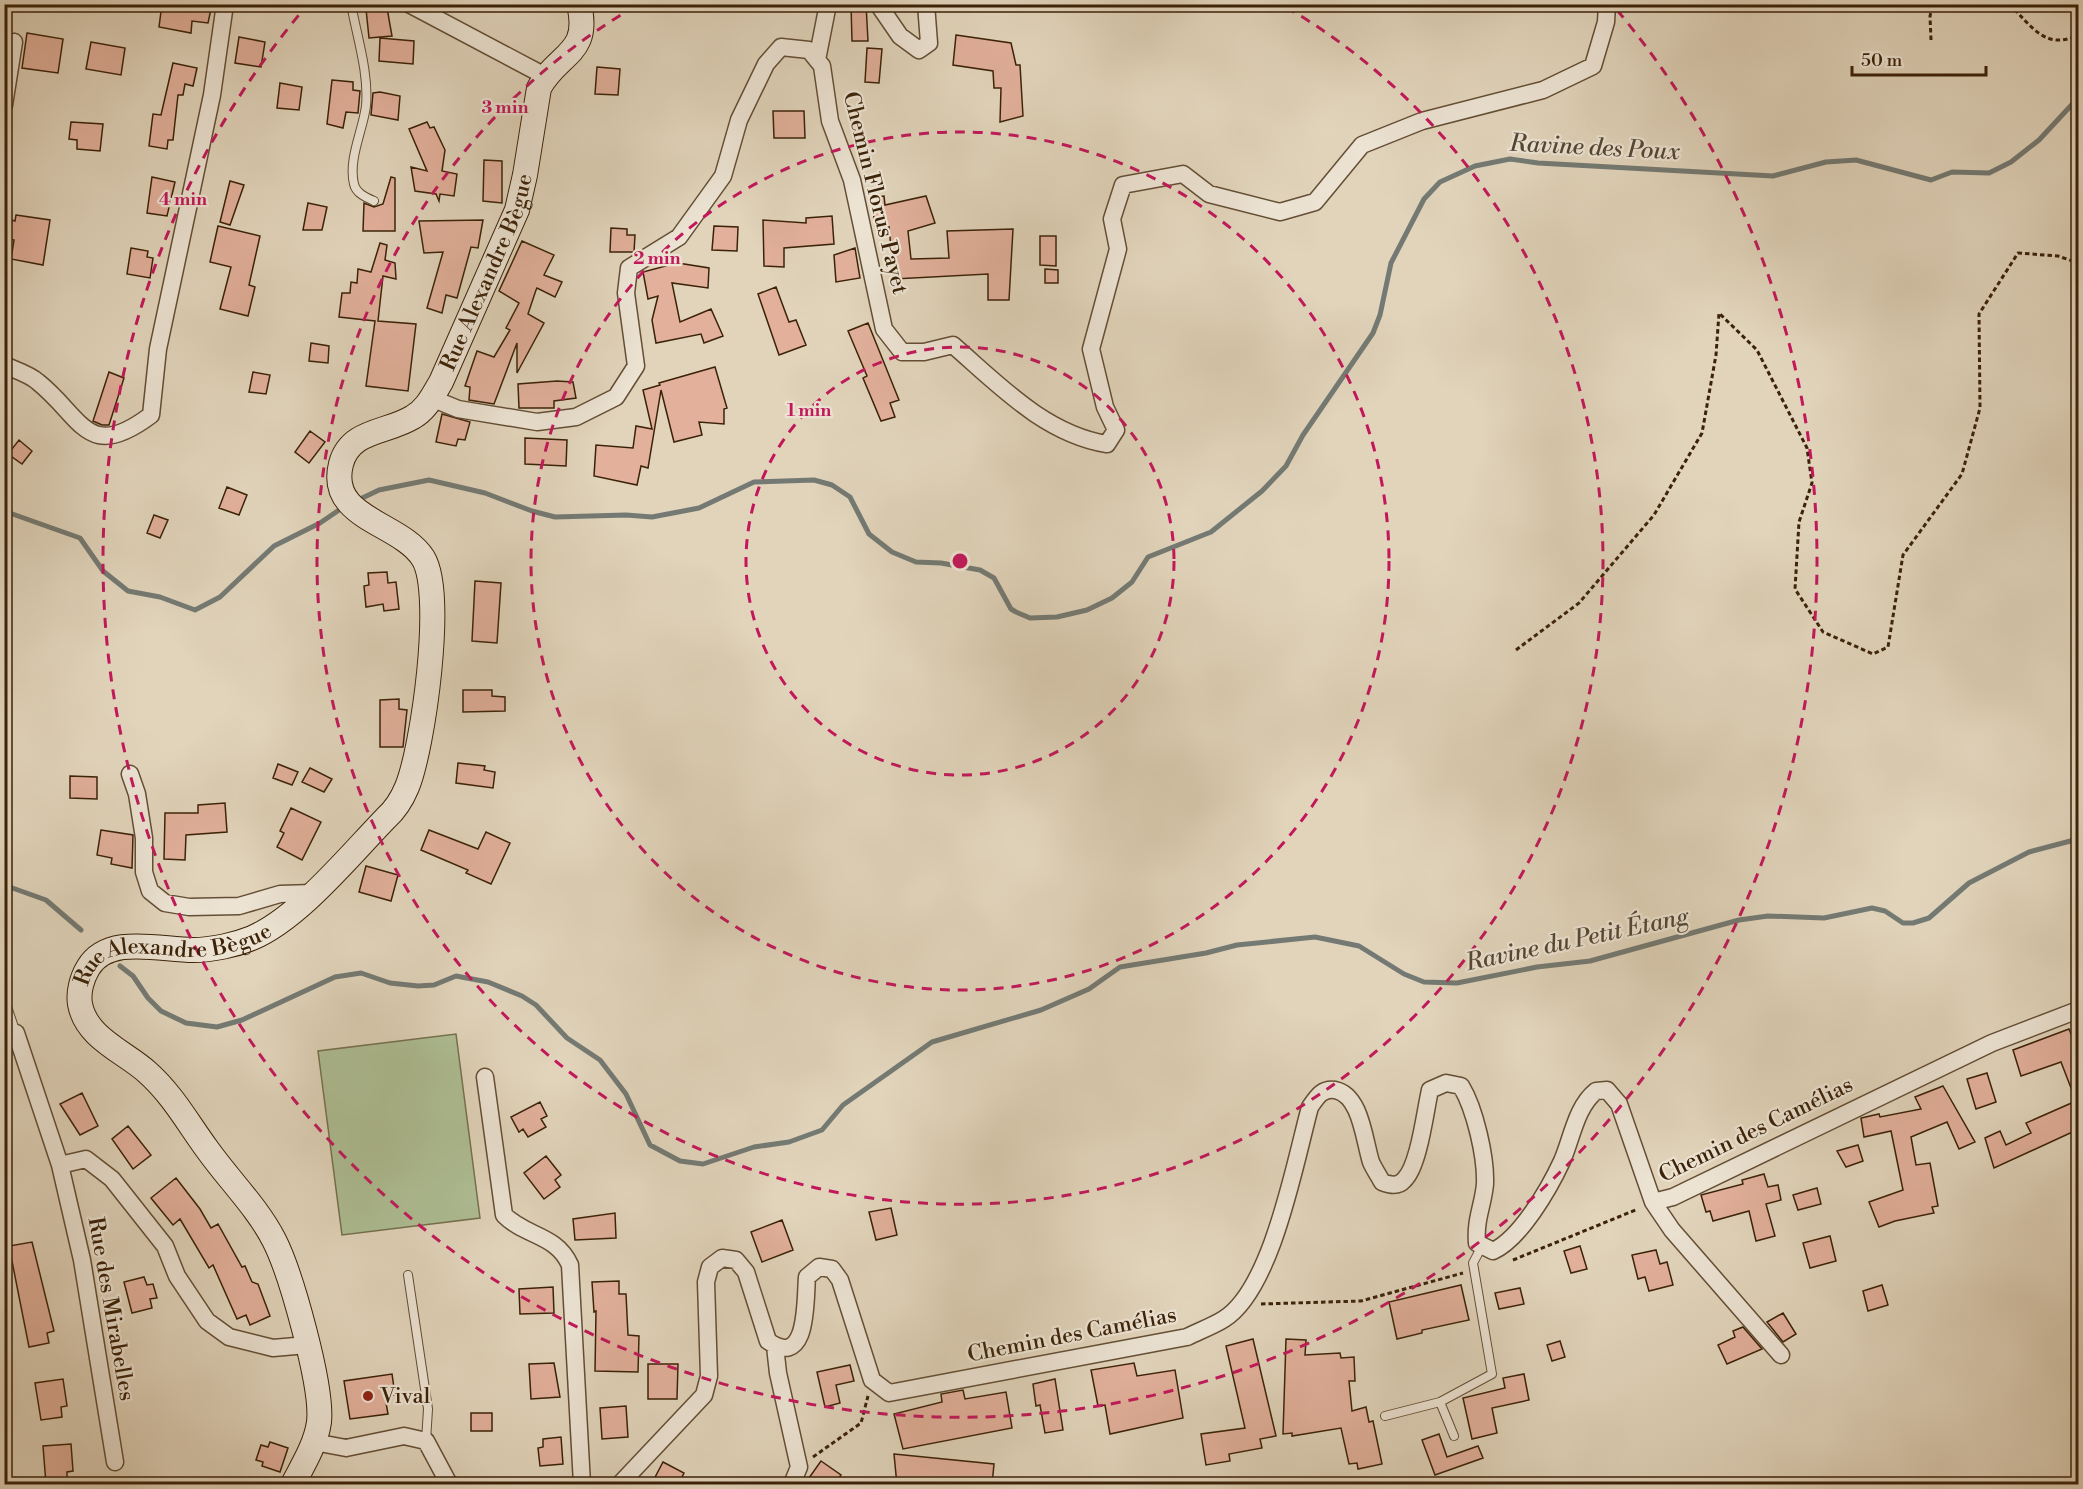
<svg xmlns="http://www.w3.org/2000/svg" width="2083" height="1489" font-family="'Libre Bodoni',serif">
	<rect width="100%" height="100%" fill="#e1d4bb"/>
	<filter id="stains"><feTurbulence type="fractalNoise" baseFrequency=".00333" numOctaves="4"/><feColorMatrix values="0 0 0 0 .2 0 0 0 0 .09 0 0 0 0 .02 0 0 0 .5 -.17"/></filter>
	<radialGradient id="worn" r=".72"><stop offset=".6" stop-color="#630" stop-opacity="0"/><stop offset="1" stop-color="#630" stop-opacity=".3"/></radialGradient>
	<path fill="#aebe94" stroke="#74704e" stroke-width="1.5" d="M456 1034 480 1218 342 1235 318 1051Z"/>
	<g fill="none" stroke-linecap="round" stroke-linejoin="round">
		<path stroke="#747a73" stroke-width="5" d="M356 501 379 490 429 480 485 493 532 511 555 517 626 515 652 517 699 508 754 482 814 480 832 485 850 497 869 534 892 552 916 562 941 563 980 570 994 578 1011 609 1016 612 1030 618 1057 617 1087 610 1112 598 1132 582 1148 557 1211 532 1262 491 1286 466 1303 435 1373 333 1380 315 1391 263 1424 199 1440 182 1475 166 1510 159 1538 163 1773 176 1826 162 1856 160 1931 180 1952 172 1989 173 2011 162 2039 140 2078 98
			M4 511 80 538 103 571 128 591 160 597 195 610 220 597 274 546 320 523 345 506
			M4 885 46 900 81 930
			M120 966 133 976 148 998 161 1011 186 1023 217 1027 242 1020 335 977 361 973 390 983 418 986 434 985 456 976 488 982 522 996 536 1005 567 1038 600 1060 626 1094 650 1145 680 1161 703 1164 754 1147 789 1142 822 1130 843 1105 932 1042 1041 1010 1089 989 1120 967 1206 953 1237 945 1315 937 1359 946 1404 974 1424 982 1457 983 1537 967 1590 961 1739 920 1768 916 1824 918 1872 908 1885 911 1903 923H1913L1929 918 1969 883 2029 852 2078 839"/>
	</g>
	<path fill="#e2b09b" stroke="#3b2208" stroke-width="1.5" d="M162 4H195L211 9 208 23 192 21 191 33 159 27Z
		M851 4H866L868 41H852Z
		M387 8 392 36 369 38 366 9Z
		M27 33 63 39 58 73 22 68Z
		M956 35 1011 43 1016 65H1020L1023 116 1000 122 1001 88H994L993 71 953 65Z
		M239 37 265 42 261 67 235 63Z
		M380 38 414 41 413 64 379 61Z
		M91 42 125 48 121 75 86 69Z
		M867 48 882 49 879 83 865 82Z
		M173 63 197 68 193 86 185 84 183 95H178L173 140H168L167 149 149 146 153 114 161 115Z
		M597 67 620 69 618 95 595 94Z
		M332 80 353 82V90L360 91 358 113 346 112 343 128 327 124Z
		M280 83 302 87 299 110 277 108Z
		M380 92 400 96 398 120 371 115 373 93Z
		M773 111H804L805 138H774Z
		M71 122 103 124 100 151 77 149V140L69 139Z
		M427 122 430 128 434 127 445 150 442 171 457 174 454 196 440 194 439 201 436 194 415 191 411 167 427 171 409 129Z
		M484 160 502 161V203L483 201Z
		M152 177 175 182 167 216 147 213Z
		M391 177 395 178V231H363L364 203 374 207 383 204Z
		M230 181 244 185 230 225 220 222Z
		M884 196 885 205 926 196 935 223 908 231 911 259 949 258 947 231 1013 229 1009 300H988V274L894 279 889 227 876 230 871 198Z
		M308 203 327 207 322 230H303Z
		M16 215 50 220 43 265 11 259 14 240 9 239 12 220 15 221Z
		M832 216 834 244 784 248V267L764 266 763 220 806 223V218Z
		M483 220 478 248 471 247 457 298 446 295 442 313 427 308 443 252 424 253 419 221Z
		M218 226 260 236 249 285 255 287 248 316 220 309 231 267 210 262Z
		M714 226 738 227 737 251 712 250Z
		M611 228 627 229V235H635L634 252H610Z
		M1040 236H1056V266L1040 265Z
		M522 241 554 255 544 275 562 282 555 297 537 288 536 290 528 314 544 323 517 373V343L494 404 469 400 470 387 465 386 477 351 494 357 510 330 506 328 519 303 499 291Z
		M380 243 387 245 385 260 395 263 396 279 383 276 378 321 416 324 408 391 366 386 375 321 339 317 342 293H350L351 282 357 283 358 269 371 272Z
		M131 248 148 251 147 257 153 258 150 278 127 274Z
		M855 248 860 278 836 282 834 255Z
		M668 260 669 265 678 263 709 268 708 288 672 283 680 322 711 309 723 336 704 343 701 334 656 343 652 320 658 296 648 299 643 272 666 266Z
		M1045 269 1058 270V283H1045Z
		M776 287 789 322 796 320 806 345 779 355 758 294Z
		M868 323 899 400 890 403 895 417 881 421 863 378 867 376 848 331Z
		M311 343 329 346 328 363 309 361Z
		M715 367 727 408 724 409V424L699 422 702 435 674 442 661 390 648 468 641 466 637 485 594 476 596 445 633 448 636 426 652 429 643 390 660 385 659 383Z
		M109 372 124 378 109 425H102L93 421Z
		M253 372 270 375 266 394 249 392Z
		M557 381 573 382 576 398 554 401V408H519L518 384Z
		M442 414 470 422 465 440 458 439 456 446 436 442Z
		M310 431 325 442 309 463 295 452Z
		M525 438 567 440 566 466 525 464Z
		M19 440 32 451 22 464 8 454Z
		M227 487 247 495 239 515 219 508Z
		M154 515 168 520 160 538 147 533Z
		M387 572 388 583 396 582 399 609 384 611 383 604 366 607 364 586 369 585 368 573Z
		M475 581 501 583 497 643 472 641Z
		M463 690H492V696L505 697V711L463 712Z
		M399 699V709L407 710 403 747H380V700Z
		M458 763 485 766 484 770 495 772 493 788 456 783Z
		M278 764 298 772 292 785 273 778Z
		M310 768 332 779 324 792 302 782Z
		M70 776 97 777V799L70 798Z
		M225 803 227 832 186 835 185 860 164 859 165 813H198V805Z
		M291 808 321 822 302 860 277 847 284 833 280 831Z
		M101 830 133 835 132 868 111 864 112 858 97 855Z
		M429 830 478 849 486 832 510 843 491 884 466 873 468 870 421 850Z
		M366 866 398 875 391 901 359 892Z
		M2069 1029 2079 1053V1129L1994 1168 1985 1138 2000 1131 2006 1145 2031 1133 2026 1123 2076 1101 2061 1062 2021 1076 2013 1050Z
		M1987 1073 1996 1102 1976 1109 1967 1079Z
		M1943 1086 1975 1142 1959 1149 1947 1122 1911 1137 1916 1165 1930 1163 1938 1206 1932 1207 1934 1213 1895 1221 1879 1227 1869 1202 1903 1190 1891 1131 1864 1137 1861 1118 1879 1114 1880 1117 1921 1109 1915 1097Z
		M82 1093 98 1126 80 1135 60 1104Z
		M540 1102 547 1116 541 1119 546 1127 528 1137 523 1129 519 1132 511 1117Z
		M128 1126 151 1155 133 1169 112 1139Z
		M1858 1145 1863 1161 1846 1167 1837 1151Z
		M546 1156 561 1175 555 1180 560 1187 544 1199 524 1173Z
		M1764 1174 1768 1187 1778 1185 1781 1200 1766 1204 1775 1236 1756 1241 1749 1211 1713 1221 1710 1211 1706 1212 1701 1195 1743 1184 1742 1180Z
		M176 1178 200 1209 211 1228 218 1224 242 1267 245 1266 252 1282 258 1284 270 1316 250 1325 246 1315 237 1319 213 1265 209 1268 180 1219 173 1225 151 1198Z
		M1817 1188 1821 1204 1798 1210 1793 1195Z
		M891 1208 897 1235 876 1240 869 1212Z
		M615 1213 616 1238 575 1240 573 1219Z
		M782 1220 793 1250 762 1262 751 1232Z
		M1830 1236 1836 1261 1810 1268 1803 1243Z
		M32 1242 54 1331 47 1333 49 1343 29 1347 9 1246Z
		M1580 1246 1587 1269 1571 1273 1564 1251Z
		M1656 1250 1660 1264 1667 1262 1673 1285 1649 1291 1645 1277 1638 1279 1632 1255Z
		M144 1277 147 1285 153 1284 157 1298 150 1299 152 1308 132 1313 124 1282Z
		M619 1281V1294H626L628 1335 639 1336 638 1372 595 1371 596 1311 594 1312 592 1282Z
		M1461 1285 1469 1320 1422 1330V1333L1397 1339 1389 1302Z
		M1882 1285 1888 1305 1868 1311 1863 1291Z
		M553 1287 554 1313 520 1314 519 1289Z
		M1520 1288 1524 1304 1499 1309 1495 1293Z
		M1783 1313 1796 1334 1783 1342 1767 1322Z
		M1743 1327 1762 1349 1727 1364 1718 1345 1735 1337 1733 1331Z
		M1253 1339 1276 1436 1260 1439 1262 1448 1229 1454 1230 1461 1206 1465 1201 1434 1245 1428 1226 1346Z
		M1286 1339 1306 1340 1305 1355 1340 1353 1341 1358 1354 1357 1355 1381H1349L1352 1411 1366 1407 1369 1422 1373 1421 1382 1464 1358 1469 1357 1463 1349 1464 1341 1428 1292 1436V1433L1283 1434Z
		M1560 1341 1565 1357 1552 1361 1547 1345Z
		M554 1363 560 1397 531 1399 529 1364Z
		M1134 1363 1137 1376 1175 1370 1183 1418 1110 1434 1105 1405 1098 1406 1091 1370Z
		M648 1364H678L677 1399H648Z
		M850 1365 854 1381 836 1385 840 1403 825 1407 817 1372Z
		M392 1374 395 1395 385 1397 388 1414 350 1419 344 1381Z
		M1524 1374 1529 1400 1492 1408 1497 1433 1472 1439 1463 1398 1505 1388 1503 1378Z
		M63 1379 67 1406 61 1407 62 1417 41 1420 35 1383Z
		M1055 1379 1063 1430 1045 1433 1040 1405 1036 1406 1033 1384Z
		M963 1390 965 1399 1006 1392 1012 1428 903 1449 894 1414 942 1402 941 1394Z
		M626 1406 628 1437 602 1439 600 1408Z
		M471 1413H492V1431H471Z
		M1439 1434 1447 1457 1478 1446 1483 1458 1435 1475 1422 1440Z
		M561 1437 563 1464 540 1466 538 1448 543 1447V1439Z
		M270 1442 288 1448 280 1472 262 1466 263 1462 256 1460 261 1445 268 1447Z
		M71 1444 73 1471 67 1472V1482L46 1484 43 1446Z
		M894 1454 994 1464 992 1485H897Z
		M821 1461 841 1475 834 1485H804Z
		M663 1462 684 1473 678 1485H651Z"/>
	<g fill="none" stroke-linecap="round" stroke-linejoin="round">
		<defs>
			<path id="lane" d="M351 4C357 37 369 73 366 106 363 130 348 159 354 184 356 193 365 197 374 201
				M4 998 16 1033
				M408 1275 428 1409 426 1441
				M1440 1402 1454 1436
				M1385 1416 1440 1402 1492 1374 1473 1263 1481 1248"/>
			<path id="street" d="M409 4 545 76
				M878 4 900 36 919 50 929 43 926 4
				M817 60 828 4
				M4 105 14 42
				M4 365C15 370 29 374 38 382 83 418 87 463 151 415L158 349 212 95 225 4
				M431 398 458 409 537 422 576 417 616 397 636 366 626 293 629 268 679 237 723 176 739 120 766 64 781 47 809 50 822 66 830 121 852 180 884 329 902 352H924L953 345C999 385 1045 434 1107 444L1116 430 1105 407 1091 349 1118 249 1112 219 1123 185 1183 174 1209 194 1280 212 1315 202 1362 145 1422 121 1543 90 1593 66 1606 22 1607 4
				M130 774 137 794 144 838V872L150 891 165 903 189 907 239 906 280 894 313 893
				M16 1033 60 1165 82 1260 115 1462
				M485 1077 504 1215C526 1237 556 1234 570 1265L582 1484
				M60 1165 86 1159 112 1179 165 1246 177 1276 207 1321 229 1337 273 1348 307 1345
				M1653 1202 1672 1230 1781 1355
				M775 1346 778 1373 799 1467 792 1484
				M314 1442 346 1448 404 1436 426 1441 449 1484
				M620 1484 704 1395 709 1376 706 1282 710 1267 722 1258 736 1260 746 1272 768 1341C809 1370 805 1299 807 1277L819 1267 832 1269 840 1280 872 1380 889 1393 1187 1337C1199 1331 1213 1326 1224 1319 1272 1289 1295 1162 1310 1107 1317 1097 1322 1088 1335 1090 1361 1095 1364 1140 1371 1162 1374 1169 1379 1176 1382 1182 1390 1185 1398 1187 1404 1180 1419 1166 1425 1112 1430 1090L1446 1083 1461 1086C1475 1109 1486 1157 1485 1184 1483 1206 1475 1219 1477 1243L1493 1251C1520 1239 1549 1189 1562 1161 1572 1138 1576 1107 1596 1091L1607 1090 1619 1104 1653 1202 1673 1197 1992 1043 2078 1010"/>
			<g id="secondary">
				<path id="s1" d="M293 1484C303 1465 316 1444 319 1422 323 1387 291 1273 274 1240 257 1207 229 1180 207 1149 188 1123 172 1094 147 1072 125 1052 86 1038 80 1004 78 992 82 978 88 968 108 934 160 950 193 950 212 950 235 945 252 938 299 918 350 855 386 818 395 810 402 799 407 787 423 748 445 593 423 558 400 522 327 519 341 464 350 429 388 433 413 417 427 409 433 395 441 382L517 210 525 175 539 88C558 52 591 55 579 4"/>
			</g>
		</defs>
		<use href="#lane" stroke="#644e35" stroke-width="10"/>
		<use href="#street" stroke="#644e35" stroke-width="19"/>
		<use href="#secondary" stroke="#3b2208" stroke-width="26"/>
		<path stroke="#3b2208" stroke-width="3" stroke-dasharray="4.5 3" stroke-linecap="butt" d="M2009 4C2032 26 2045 51 2078 35
			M1931 40 1930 16 1933 4
			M1516 650 1579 603 1654 515 1702 433 1716 355 1719 313 1757 350 1807 448 1812 483 1799 522 1795 589 1823 632 1873 654 1888 647 1903 555 1962 474 1980 408 1979 314 2018 253 2058 256 2078 263
			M1513 1260 1638 1209
			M1261 1304 1361 1301 1463 1273
			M813 1457 861 1423 868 1396"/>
		<use href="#lane" stroke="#ece3d3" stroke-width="8"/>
		<use href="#street" stroke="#ece3d3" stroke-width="16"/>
		<use href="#secondary" stroke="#ece3d3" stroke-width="24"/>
	</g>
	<g fill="none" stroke="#c2185b" stroke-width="3" stroke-dasharray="10 8">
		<circle cx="960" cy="561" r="214"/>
		<circle cx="960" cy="561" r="429"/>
		<path d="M1286 7A643 643 0 1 1 634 7"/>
		<path d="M1617 10A857 857 0 1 1 303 10"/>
	</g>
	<circle fill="#8f2418" stroke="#ece3d3" stroke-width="2" cx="368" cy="1396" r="6"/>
	<g text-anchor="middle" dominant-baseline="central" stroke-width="4.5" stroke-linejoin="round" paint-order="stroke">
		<g font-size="22" fill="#3b2208" stroke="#ece3d3">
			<text transform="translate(875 193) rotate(76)">Chemin Florus Payet</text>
			<text stroke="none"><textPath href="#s1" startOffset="1616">Rue Alexandre Bègue</textPath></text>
			<text stroke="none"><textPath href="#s1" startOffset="690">Rue Alexandre Bègue</textPath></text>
			<text transform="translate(1756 1130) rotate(-26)">Chemin des Camélias</text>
			<text transform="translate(111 1309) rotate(80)">Rue des Mirabelles</text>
			<text transform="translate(1072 1335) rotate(-11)">Chemin des Camélias</text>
		</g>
		<g font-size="22" fill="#3b2208" stroke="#ece3d3" text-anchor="start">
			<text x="380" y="1396">Vival</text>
		</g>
		<g font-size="24" font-style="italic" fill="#534735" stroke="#ece3d3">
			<text transform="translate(1595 148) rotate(3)">Ravine des Poux</text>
			<text transform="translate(1577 940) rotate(-12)">Ravine du Petit Étang</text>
		</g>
	</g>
	<circle cx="960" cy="561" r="9" fill="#c2185b" stroke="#ece3d3" stroke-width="3"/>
	<g font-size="18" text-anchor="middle" font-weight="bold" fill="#c2185b" stroke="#ece3d3" stroke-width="4.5" stroke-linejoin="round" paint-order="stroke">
		<text x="505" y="113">3 min</text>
		<text x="183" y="205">4 min</text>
		<text x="657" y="264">2 min</text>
		<text x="809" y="416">1 min</text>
	</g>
	<rect width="2083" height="1489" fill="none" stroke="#e1d4bb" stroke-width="24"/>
	<rect x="6" y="6" width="2071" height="1477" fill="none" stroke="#3b2208" stroke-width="3"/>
	<rect x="12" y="12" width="2059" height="1465" fill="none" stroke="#3b2208" stroke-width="1.5"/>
	<path d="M1852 66v9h134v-9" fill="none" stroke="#3b2208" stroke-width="3"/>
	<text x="1861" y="66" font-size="18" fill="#3b2208" stroke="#ece3d3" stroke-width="4.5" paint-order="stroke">50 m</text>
	<rect width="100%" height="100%" filter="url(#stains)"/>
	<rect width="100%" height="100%" fill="url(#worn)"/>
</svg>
